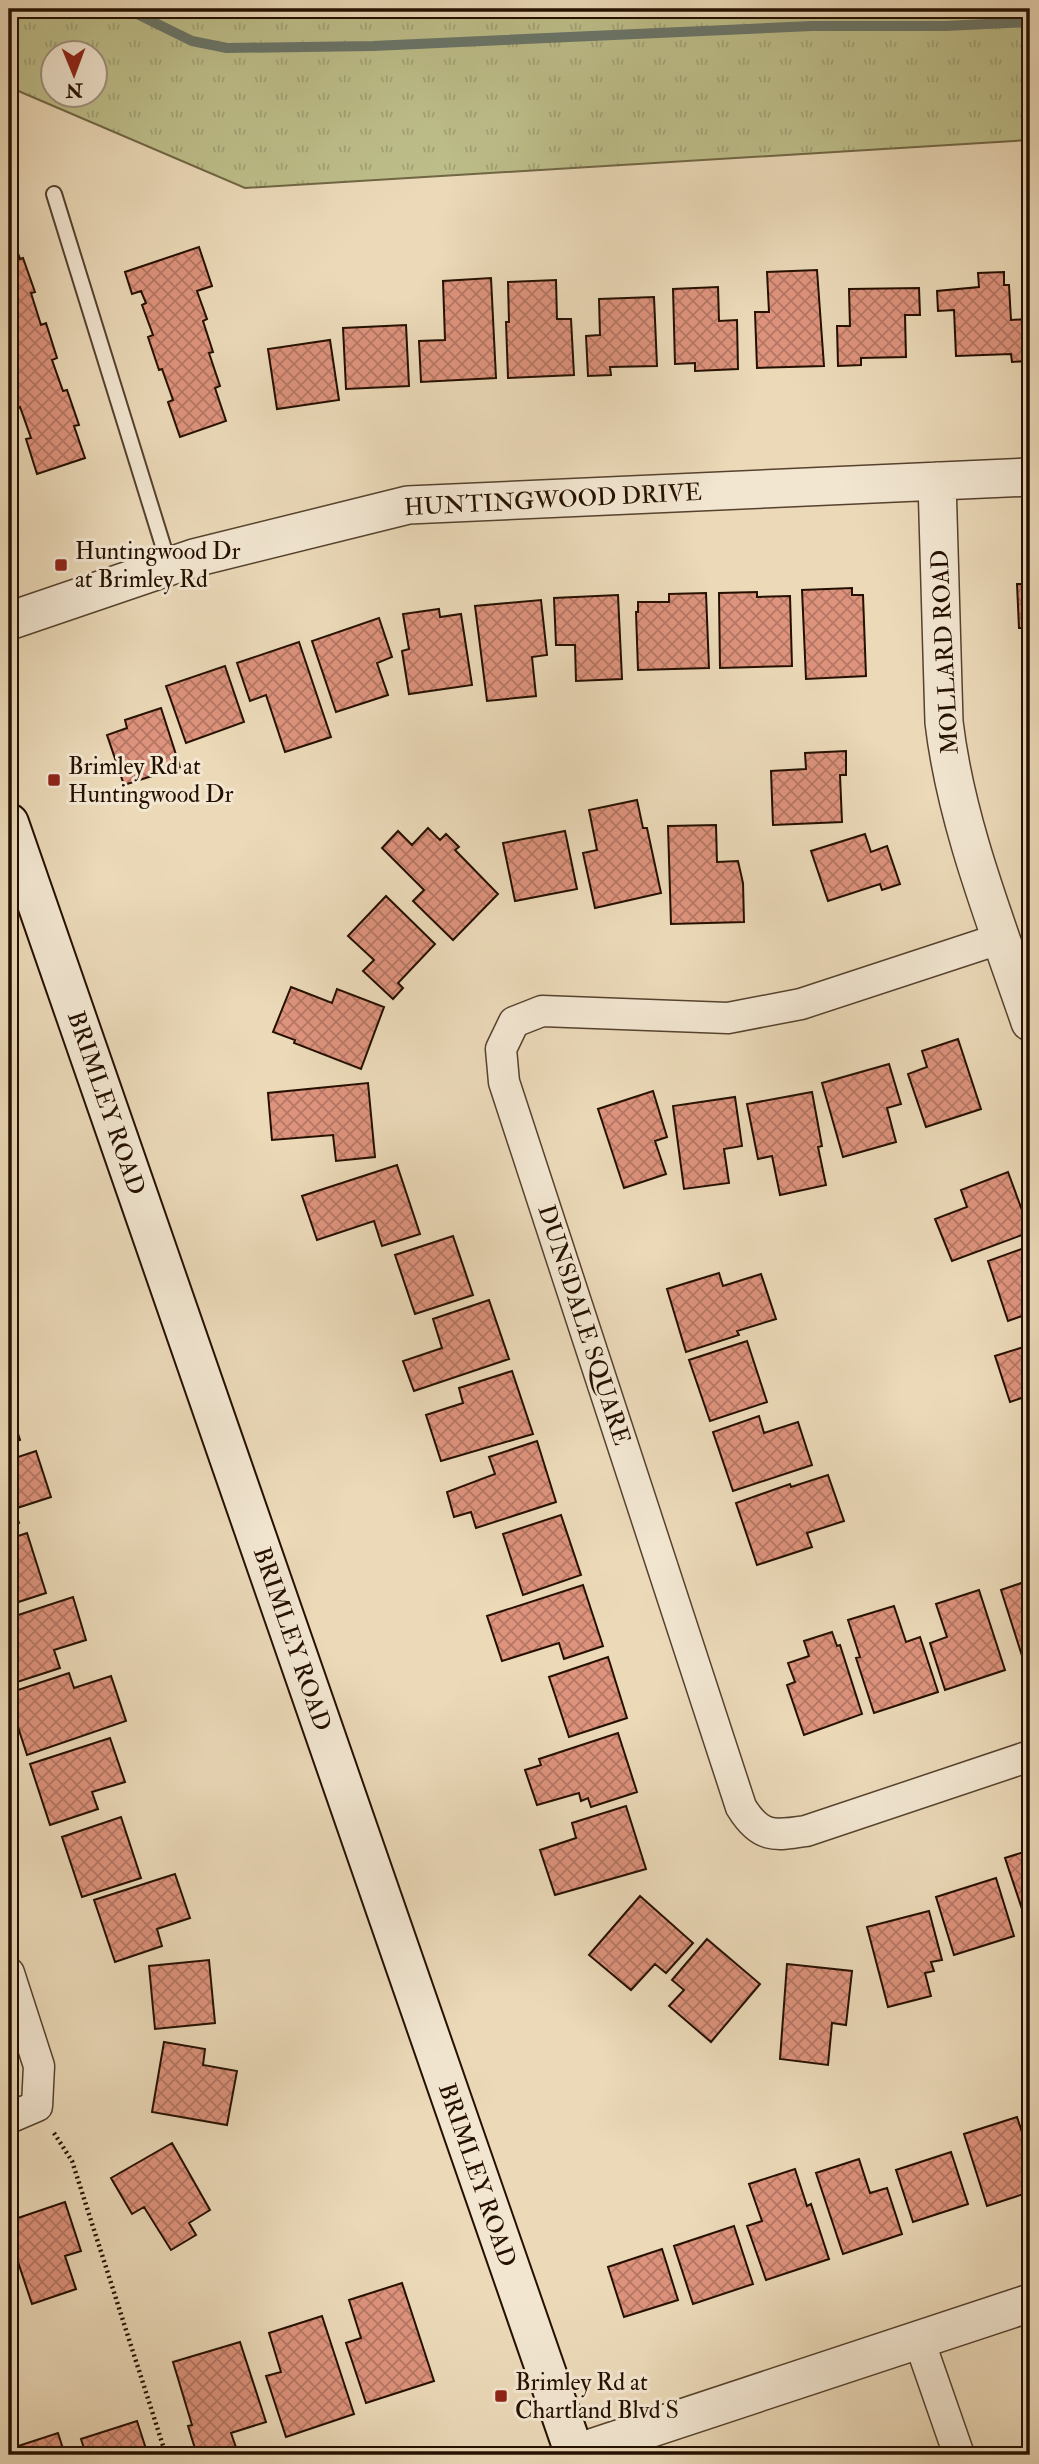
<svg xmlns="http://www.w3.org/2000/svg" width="1039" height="2464" font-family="'IM FELL Double Pica',serif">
	<defs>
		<pattern id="grass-tufts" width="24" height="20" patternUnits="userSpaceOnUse" patternTransform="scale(1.75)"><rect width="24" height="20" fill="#bdbe8a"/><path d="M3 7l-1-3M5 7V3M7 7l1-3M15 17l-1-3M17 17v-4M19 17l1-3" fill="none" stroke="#a2a275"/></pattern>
		<pattern id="building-cross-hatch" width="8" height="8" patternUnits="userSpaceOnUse" patternTransform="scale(1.75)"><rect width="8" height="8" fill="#de937d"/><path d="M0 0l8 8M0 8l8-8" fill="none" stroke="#b47764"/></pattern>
	</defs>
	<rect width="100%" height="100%" fill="#ebd9b8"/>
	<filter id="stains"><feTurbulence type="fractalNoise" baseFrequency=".00286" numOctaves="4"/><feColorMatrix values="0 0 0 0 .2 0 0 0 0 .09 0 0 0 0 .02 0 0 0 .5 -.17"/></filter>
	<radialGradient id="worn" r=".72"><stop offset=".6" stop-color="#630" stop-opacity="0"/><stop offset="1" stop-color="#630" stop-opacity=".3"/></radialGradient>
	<path fill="url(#grass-tufts)" stroke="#716745" stroke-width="2" fill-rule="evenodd" d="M9 9H1030V140L245 188 9 87ZM52 52H94V94H52Z"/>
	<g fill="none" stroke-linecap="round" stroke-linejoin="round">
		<path stroke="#6a766a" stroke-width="10" d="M127 9 192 41 227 48 373 46 812 26H945L1030 22"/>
	</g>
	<path fill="url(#building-cross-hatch)" stroke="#251000" stroke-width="2" d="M9 227 20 259 23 258 35 292 31 293 41 325 46 323 57 358 52 360 63 391 67 390 79 425 74 426 85 458 37 474 26 439 31 438 20 407 16 409 9 387Z
		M199 247 212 286 197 291 207 319 203 321 213 352 209 353 220 386 215 388 226 421 180 437 168 402 173 400 162 369 159 370 148 337 153 335 142 305 146 303 141 291 132 294 125 272Z
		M817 270 824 366 757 368 755 312H769L767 272Z
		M1004 272V285H1009L1011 320 1026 319 1027 361 1012 362 1011 354 956 356 954 310 938 311 937 291 979 287 978 273Z
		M491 278 496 378 421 382 419 341 445 340 443 281Z
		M556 280 557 319H571L574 375 508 378 506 322H509L508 282Z
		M718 287 719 321 737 320 738 369 695 371V363L675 364 673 289Z
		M919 288 920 315H905L906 357 861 358V365L838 366 837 326H850L849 289Z
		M654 297 657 366 610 367 611 375 588 376 586 336 600 335 599 299Z
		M406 325 409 386 346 389 343 328Z
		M330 340 339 400 277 409 268 349Z
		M1017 584H1030V668H1028L1026 628H1019Z
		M852 588V595H863L866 676 806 679 802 590Z
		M757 592V597L790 596 792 666 720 668 719 593Z
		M706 593 709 668 638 670 636 612H638V602H669V594Z
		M618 595 622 679 576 681 575 645H556L554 598Z
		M541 600 547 655 532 657 536 696 487 701 475 606Z
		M439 609 440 617 461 614 472 685 409 694 402 651 409 649 403 614Z
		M379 618 392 657 377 663 388 695 336 712 312 641Z
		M299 642 331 737 285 752 266 695 250 701 237 663Z
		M225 666 244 722 186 743 166 686Z
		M161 708 180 767 124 785 107 735 127 728 125 720Z
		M846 751V775H840L842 822 773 825 771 771 806 769 805 753Z
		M637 800 643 828H647L661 893 595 908 583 853 597 850 589 810Z
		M716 825 717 862 738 861 743 883 744 922 671 924 668 826Z
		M428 828 440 840 446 834 459 847 455 850 498 894 453 940 413 901 424 890 382 848 398 831 412 845Z
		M565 831 577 889 515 901 503 843Z
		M865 834 871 852 887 846 900 884 882 890 880 884 828 901 811 851Z
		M386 896 435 944 398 983 403 988 393 999 363 971 374 960 348 936Z
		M291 987 332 1003 337 989 384 1007 361 1069 294 1043 295 1040 273 1032Z
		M958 1039 981 1109 926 1127 908 1074 927 1067 922 1051Z
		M889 1064 901 1104 887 1108 896 1142 843 1157 822 1083Z
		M368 1083 375 1157 336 1161 333 1135 272 1140 268 1093Z
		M653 1091 667 1137 655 1141 666 1174 624 1188 598 1109Z
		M812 1092 822 1146 818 1147 826 1185 780 1195 772 1156 758 1159 747 1104Z
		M735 1097 742 1146 724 1149 729 1183 684 1189 673 1106Z
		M397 1165 420 1234 382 1246 374 1221 317 1240 302 1196Z
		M1008 1172 1030 1232 952 1261 935 1219 967 1207 961 1190Z
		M453 1236 473 1295 415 1314 395 1255Z
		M1030 1246V1313L1008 1321 988 1261Z
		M719 1273 723 1286 761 1274 776 1319 737 1331 739 1335 686 1352 667 1289Z
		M489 1300 509 1359 414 1391 403 1361 442 1348 433 1319Z
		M747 1341 767 1402 710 1421 689 1360Z
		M1030 1345V1395L1010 1402 995 1356Z
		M512 1371 533 1434 441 1461 426 1415 463 1403 459 1388Z
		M9 1406 20 1440 9 1444Z
		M759 1416 764 1433 798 1422 812 1465 733 1491 713 1432Z
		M537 1441 556 1502 476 1528 471 1512 454 1517 447 1492 495 1474 489 1457Z
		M36 1451 51 1497 14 1509 19 1523 9 1527V1460Z
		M828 1475 844 1521 807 1533 812 1547 757 1565 736 1503 790 1484 791 1487Z
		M561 1515 581 1575 523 1595 503 1534Z
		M27 1533 46 1593 9 1605V1539Z
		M1030 1580V1660L1024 1662 1001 1590Z
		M583 1585 603 1646 564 1659 559 1643 502 1661 487 1616Z
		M979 1590 1005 1670 945 1690 930 1643 947 1637 936 1604Z
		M73 1597 86 1640 54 1650 60 1668 11 1684 9 1675V1618Z
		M894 1606 906 1642 920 1637 938 1692 874 1713 856 1658 860 1657 848 1620Z
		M832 1632 837 1646 840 1645 862 1714 804 1735 787 1685 795 1682 788 1663 809 1656 804 1641Z
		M608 1657 627 1718 569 1737 549 1677Z
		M69 1673 74 1688 111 1676 126 1721 27 1755 9 1699V1693Z
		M618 1733 637 1792 591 1807 588 1798 581 1801 579 1793 537 1805 525 1770 541 1765 539 1759Z
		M110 1738 125 1782 92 1792 98 1809 50 1825 30 1764Z
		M626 1806 646 1869 555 1895 540 1850 576 1838 572 1823Z
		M121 1817 141 1878 82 1897 62 1837Z
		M1030 1850V1913L1024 1915 1005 1858Z
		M175 1874 190 1918 157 1929 162 1946 115 1962 94 1900Z
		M996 1878 1014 1936 954 1955 936 1897Z
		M640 1896 693 1943 666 1973 655 1964 631 1990 589 1955Z
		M929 1911 942 1960 931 1962 934 1971 925 1973 931 1996 888 2007 867 1927Z
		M707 1939 760 1984 711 2042 669 2006 684 1990 672 1980Z
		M209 1960 215 2023 155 2029 149 1966Z
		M787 1964 852 1971 846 2025 832 2023 828 2065 780 2059Z
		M164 2042 205 2049 203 2065 237 2071 227 2125 152 2112Z
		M1017 2117 1028 2150H1030V2192L987 2206 964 2134Z
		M172 2143 210 2210 189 2223 196 2235 171 2250 144 2207 132 2214 111 2178Z
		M951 2152 968 2204 913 2222 896 2170Z
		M859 2159 870 2193 887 2188 902 2234 843 2254 816 2173Z
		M795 2169 807 2206 811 2204 829 2259 766 2280 747 2226 762 2221 749 2184Z
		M65 2202 81 2251 65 2256 76 2289 32 2304 9 2235V2221Z
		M734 2226 753 2284 693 2304 674 2246Z
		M662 2249 678 2300 624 2317 608 2267Z
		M402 2283 434 2381 366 2403 346 2343 361 2338 349 2300Z
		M322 2316 354 2414 286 2437 266 2376 281 2372 269 2333Z
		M240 2342 266 2422 231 2433 238 2453 230 2455H197L188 2426 192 2425 173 2362Z
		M137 2421 148 2455H86L81 2439Z
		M58 2433 65 2455H9V2449Z"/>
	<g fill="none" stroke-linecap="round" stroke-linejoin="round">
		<defs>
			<path id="service" d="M54 194 169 565"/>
			<path id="minor" d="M1002 938 801 1004 728 1018 542 1011 514 1022 501 1049 504 1082 741 1807C760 1838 773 1836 806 1831L1030 1756
				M9 1973 39 2066 37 2106 9 2118
				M919 2340 959 2455"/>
			<path id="tertiary" d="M937 481 944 722C956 824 997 925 1030 1022
				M9 621 194 558 408 505 1030 477
				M570 2455 1030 2303"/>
			<path id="secondary" d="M9 823 575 2455"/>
		</defs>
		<use href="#service" stroke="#56422e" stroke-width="18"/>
		<use href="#minor" stroke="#56422e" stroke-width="33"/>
		<use href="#tertiary" stroke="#56422e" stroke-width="40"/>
		<use href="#secondary" stroke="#251000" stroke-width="42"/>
		<path stroke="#251000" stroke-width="4.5" stroke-dasharray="2 3.5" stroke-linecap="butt" d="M9 986 12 982
			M54 2133 72 2161 166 2455"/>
		<use href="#service" stroke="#f2e6d1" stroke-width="14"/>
		<use href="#minor" stroke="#f2e6d1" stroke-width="30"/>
		<use href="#tertiary" stroke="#f2e6d1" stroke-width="37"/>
		<use href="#secondary" stroke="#f2e6d1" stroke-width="38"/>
	</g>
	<g fill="#8f2418" stroke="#f2e6d1" stroke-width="2.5">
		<rect x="54" y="558" width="14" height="14" rx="3.5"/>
		<rect x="47" y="773" width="14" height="14" rx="3.5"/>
		<rect x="494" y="2389" width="14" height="14" rx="3.5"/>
	</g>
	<g text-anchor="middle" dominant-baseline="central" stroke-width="6" stroke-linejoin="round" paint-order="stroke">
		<g font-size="24" fill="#251000" stroke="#f2e6d1">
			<text transform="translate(553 500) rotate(-3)">HUNTINGWOOD DRIVE</text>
			<text transform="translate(945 652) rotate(-93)">MOLLARD ROAD</text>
			<text transform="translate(106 1103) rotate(71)">BRIMLEY ROAD</text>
			<text transform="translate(584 1325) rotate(72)">DUNSDALE SQUARE</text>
			<text transform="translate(292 1639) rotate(71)">BRIMLEY ROAD</text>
			<text transform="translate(477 2175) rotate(71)">BRIMLEY ROAD</text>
		</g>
		<g font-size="24" fill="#251000" stroke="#f2e6d1" text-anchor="start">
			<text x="75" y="551">Huntingwood Dr<tspan x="75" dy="28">at Brimley Rd</tspan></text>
			<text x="68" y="766">Brimley Rd at<tspan x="68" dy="28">Huntingwood Dr</tspan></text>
			<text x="515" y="2382">Brimley Rd at<tspan x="515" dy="28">Chartland Blvd S</tspan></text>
		</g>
	</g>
	<rect width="1039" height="2464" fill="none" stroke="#ebd9b8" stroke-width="35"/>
	<rect x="10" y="10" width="1018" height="2443" fill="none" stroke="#251000" stroke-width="3.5"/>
	<rect x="18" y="18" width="1004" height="2429" fill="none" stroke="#251000" stroke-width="2"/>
	<g transform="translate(74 74) rotate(179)"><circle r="33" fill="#f2e6d1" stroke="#a0907d" stroke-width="2"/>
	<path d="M0-5L12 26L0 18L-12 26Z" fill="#8f2418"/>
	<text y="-10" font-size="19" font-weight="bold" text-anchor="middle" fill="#251000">N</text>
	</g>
	<rect width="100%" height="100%" filter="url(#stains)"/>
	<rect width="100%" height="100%" fill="url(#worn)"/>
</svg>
